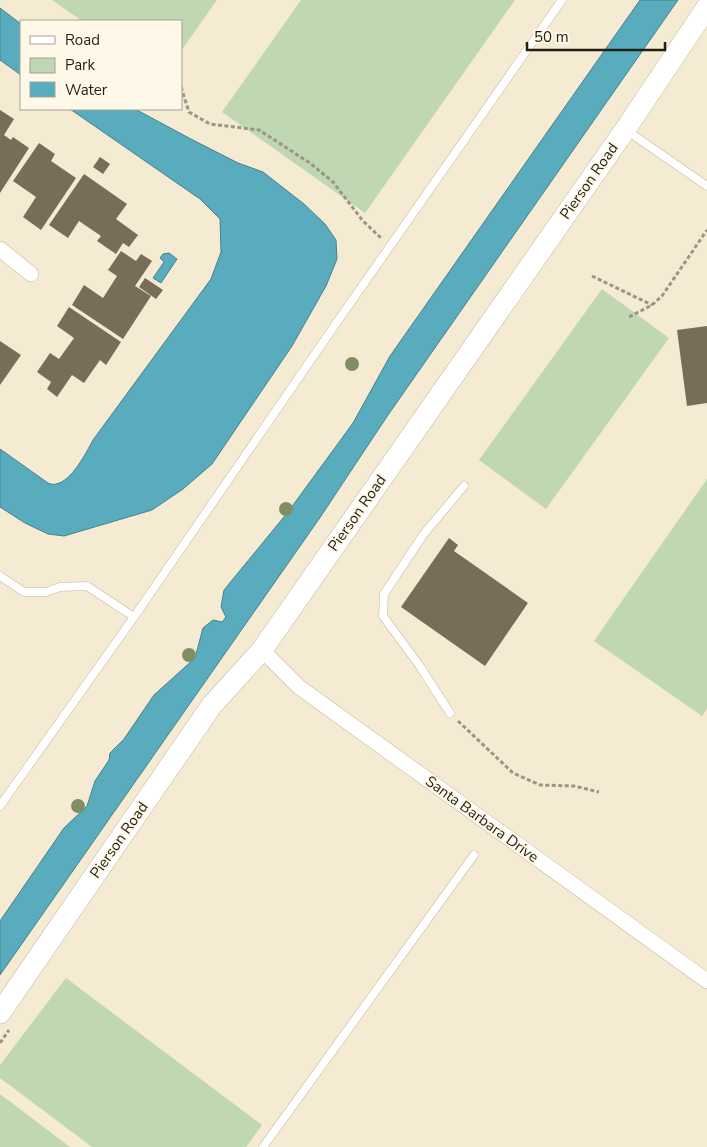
<svg xmlns="http://www.w3.org/2000/svg" width="707" height="1147" font-family="'Nunito Sans',sans-serif">
	<rect width="100%" height="100%" fill="#f5ead2"/>
	<path fill="#bfd7b3" d="M52 0H217L181 51V21H82Z
		M301 0H515L365 213 222 112Z
		M602 289 669 338 546 509 479 460Z
		M707 479V709L702 716 594 641Z
		M66 978 262 1125 246 1147H92L0 1078V1065Z
		M0 1094 70 1147H0Z"/>
	<path fill="#58acbd" stroke="#48828b" d="M640 0H678L388 415 319 519 0 975V921L64 828 87 806 95 781 109 760 110 753 124 739 154 695 195 658 203 628 213 620 222 622 226 617 221 607 224 590 288 512 353 423 390 356Z
		M0 8 21 24V75L0 60Z
		M70 109H135L189 138 238 163 263 172 304 204 325 224 336 240 337 259 326 286 292 346 212 464 183 489 152 510 64 536 48 534 25 523 0 507V449L48 483C51 484 54 485 56 484 72 481 86 453 93 440L211 279 221 252 220 219 200 199Z
		M169 253 177 259 161 283 153 278 164 262 160 258 163 254Z"/>
	<path fill="#776d58" d="M0 110 14 119 4 135 11 140 13 137 29 148 0 193Z
		M39 143 55 154 51 161 76 178 41 230 23 217 36 197 13 181Z
		M100 157 110 164 103 174 93 167Z
		M84 174 127 204 116 219 138 235 129 247 123 243 116 254 97 241 101 236 79 221 68 238 49 225Z
		M121 251 136 261 141 254 152 261 135 286 151 296 123 339 72 305 84 285 103 298 117 276 108 270Z
		M145 278 163 290 156 299 139 287Z
		M69 307 121 342 106 365 100 360 84 383 72 375 57 397 47 389 51 382 37 372 50 353 59 359 74 338 57 326Z
		M707 326V403L687 406 677 330Z
		M0 341 21 355 0 385Z
		M449 538 458 545 454 551 528 603 485 666 401 607Z"/>
	<g fill="none" stroke-linecap="round" stroke-linejoin="round">
		<defs>
			<path id="lane" d="M626 130 707 186
				M0 576 24 592H46L60 587 87 586 134 617
				M450 713 419 665 383 616 384 594 423 535 464 486
				M0 806 134 617 335 325 562 0
				M263 1147 474 855"/>
			<path id="street" d="M0 249 31 274
				M262 650 299 687 707 981"/>
			<path id="secondary" d="M0 1013 212 705 262 650 625 130 707 7"/>
		</defs>
		<use href="#lane" stroke="#c4b9a2" stroke-width="9"/>
		<use href="#street" stroke="#c4b9a2" stroke-width="16"/>
		<use href="#secondary" stroke="#c4b9a2" stroke-width="22"/>
		<path stroke="#9d9583" stroke-width="3" stroke-dasharray="4 2.5" stroke-linecap="butt" d="M181 87 189 112 210 124 259 130 310 163 333 182 363 221 381 238
			M592 276 652 305
			M629 317 652 305 662 296 707 230
			M458 721 513 773 540 785 574 786 599 792
			M0 1043 9 1030"/>
		<use href="#lane" stroke="#fff" stroke-width="8"/>
		<use href="#street" stroke="#fff" stroke-width="15"/>
		<use href="#secondary" stroke="#fff" stroke-width="21"/>
	</g>
	<g fill="#818e63">
		<circle cx="352" cy="364" r="7"/>
		<circle cx="286" cy="509" r="7"/>
		<circle cx="189" cy="655" r="7"/>
		<circle cx="78" cy="806" r="7"/>
	</g>
	<g text-anchor="middle" dominant-baseline="central" stroke-width="4" stroke-linejoin="round" paint-order="stroke">
		<g font-size="15" fill="#231f16" stroke="#fef8e9">
			<text transform="translate(589 181) rotate(-55)">Pierson Road</text>
			<text transform="translate(357 513) rotate(-55)">Pierson Road</text>
			<text transform="translate(482 819) rotate(36)">Santa Barbara Drive</text>
			<text transform="translate(119 840) rotate(-55)">Pierson Road</text>
		</g>
	</g>
	<rect x="20" y="20" width="162" height="90" fill="#fef8e9" stroke="#a6a195"/>
	<rect x="30" y="36" width="25" height="8" fill="#ffffff" stroke="#a6a195"/>
	<text x="65" y="45" font-size="15" fill="#231f16">Road</text>
	<rect x="30" y="58" width="25" height="15" fill="#bfd7b3" stroke="#a6a195"/>
	<text x="65" y="70" font-size="15" fill="#231f16">Park</text>
	<rect x="30" y="82" width="25" height="15" fill="#58acbd" stroke="#a6a195"/>
	<text x="65" y="95" font-size="15" fill="#231f16">Water</text>
	<path d="M527 42v8h138v-8" fill="none" stroke="#231f16" stroke-width="2.5"/>
	<text x="534" y="42" font-size="15" fill="#231f16" stroke="#fef8e9" stroke-width="4" paint-order="stroke">50 m</text>
</svg>
